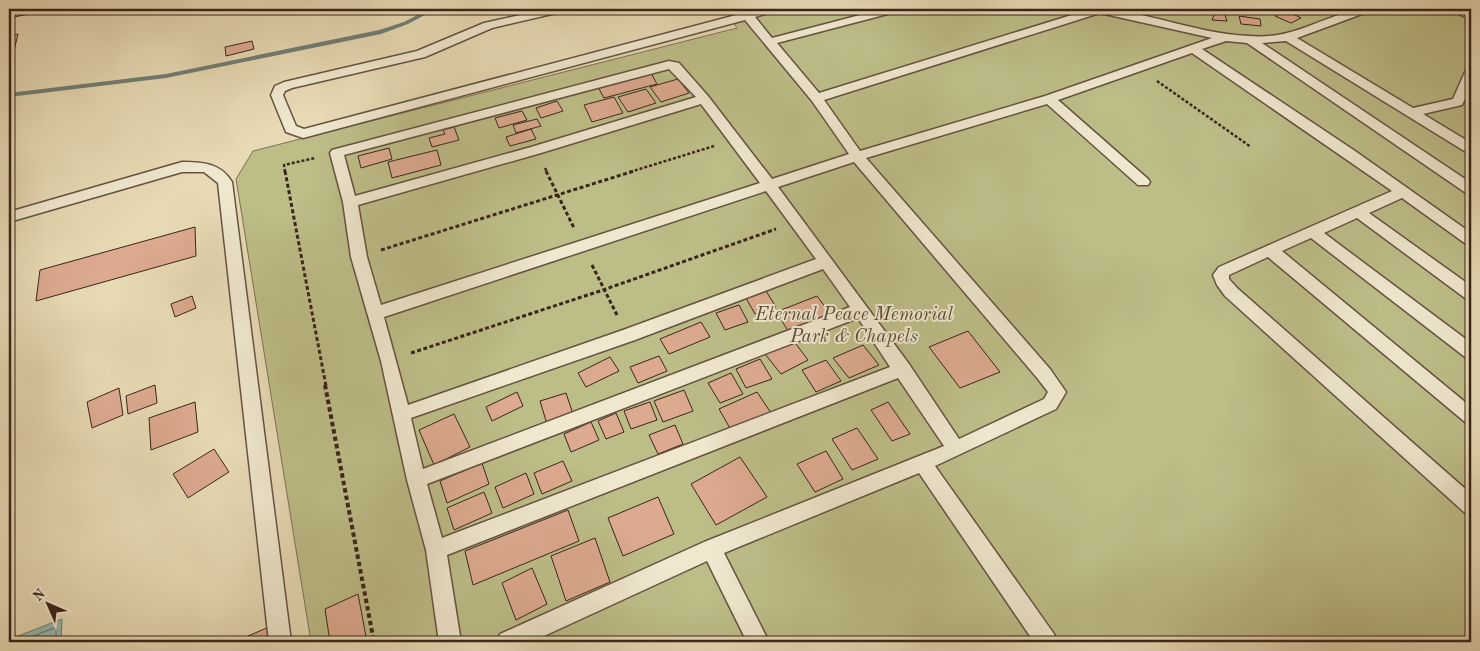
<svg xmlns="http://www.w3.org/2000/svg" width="1480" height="651" font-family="'Old Standard TT',serif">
	<rect width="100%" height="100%" fill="#e7dab4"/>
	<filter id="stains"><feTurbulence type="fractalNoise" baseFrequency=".004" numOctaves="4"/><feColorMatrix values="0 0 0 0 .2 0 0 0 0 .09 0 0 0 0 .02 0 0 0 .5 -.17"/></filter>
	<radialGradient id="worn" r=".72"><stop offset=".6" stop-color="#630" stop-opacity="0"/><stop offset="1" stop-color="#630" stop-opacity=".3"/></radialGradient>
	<path fill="#bdbd88" stroke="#7c7152" d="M724 9H1471V642H311L236 179 253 151 737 28Z"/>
	<path fill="#97bab1" stroke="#727e75" d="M62 619 61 642H13V638Z"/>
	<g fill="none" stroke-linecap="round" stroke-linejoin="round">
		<path stroke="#687066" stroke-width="1" d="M18 642 54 628 56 630V642"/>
		<path fill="#727e75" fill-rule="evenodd" d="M429 9H436L408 24 381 34 166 78 9 97V93L166 74 379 30 404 22Z"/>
	</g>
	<path fill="#dcaa8f" stroke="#3a251b" d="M9 9H30L29 14 9 18Z
		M1285 10 1301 18 1291 23 1275 16Z
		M1224 12 1227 21 1212 20 1215 13Z
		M1239 16 1260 19 1261 26 1241 24Z
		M18 34 11 63 9 64V36Z
		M252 41 254 49 226 56 225 47Z
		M651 73 657 84 604 98 598 87Z
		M678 79 689 93 661 102 650 87Z
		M646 89 656 103 628 112 618 97Z
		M614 97 623 113 592 122 584 105Z
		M557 101 563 111 541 118 536 108Z
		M522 111 527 120 499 128 495 118Z
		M537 119 541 126 516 133 513 125Z
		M454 127 459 140 432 147 429 138 445 134 443 130Z
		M531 129 536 139 510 146 506 137Z
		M389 148 392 159 361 168 358 156Z
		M437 150 441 165 392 178 388 162Z
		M195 227 196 256 36 301 40 270Z
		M766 291 776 307 755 314 746 298Z
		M192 296 196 308 175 317 171 304Z
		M817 296 831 315 789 332 776 312Z
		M739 305 748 322 725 330 716 313Z
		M701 322 710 337 669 354 660 339Z
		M968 331 1000 372 960 388 929 347Z
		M793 340 808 360 781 374 765 354Z
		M863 345 879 365 849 378 833 358Z
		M659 356 667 371 638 383 630 367Z
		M610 357 619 371 586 387 578 373Z
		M760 359 772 379 746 388 736 369Z
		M826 360 841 381 816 392 802 370Z
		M731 373 743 394 720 403 708 383Z
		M155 385 157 403 128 414 126 396Z
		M119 388 123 415 92 428 87 402Z
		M684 390 693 411 663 422 654 401Z
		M517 392 523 406 492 421 486 407Z
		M757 392 771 413 731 430 719 409Z
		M566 393 573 414 547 424 540 401Z
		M195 402 198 432 151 450 149 418Z
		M650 402 657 420 631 429 624 411Z
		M888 402 910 434 892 441 871 410Z
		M616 413 624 432 606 439 598 421Z
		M454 414 470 447 434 465 419 430Z
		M591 422 599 440 571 452 564 434Z
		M675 425 683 444 658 454 649 435Z
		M857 428 878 459 852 470 832 439Z
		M214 449 229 472 188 498 173 474Z
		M826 451 843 479 815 492 797 464Z
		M740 457 767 497 716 525 691 484Z
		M563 461 572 481 542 494 534 473Z
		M482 463 489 484 447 503 440 481Z
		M526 473 534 494 503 508 495 487Z
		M484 492 492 513 454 530 447 508Z
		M658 497 674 534 623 556 608 518Z
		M568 510 579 541 473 585 465 551Z
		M595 538 610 582 566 601 551 556Z
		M532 568 547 604 516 620 502 583Z
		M358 594 367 642H330L325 609Z
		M269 627 271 642H234Z"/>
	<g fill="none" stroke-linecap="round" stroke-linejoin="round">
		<defs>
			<path id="lane" d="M547 9H567L565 11 492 28 425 57 292 88 285 91 283 95 296 126 304 129 740 14 737 9H748L750 11 759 9H776L775 11 755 17 772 38 883 9H900L899 11 777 43 819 93 1091 9C1144 9 1195 34 1249 36 1261 37 1276 36 1287 33 1316 26 1342 9 1371 9L1370 11 1297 38 1413 108 1453 99 1465 72 1471 68V86L1462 105 1423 114 1471 143V153L1466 152 1286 41 1262 43 1471 183V195L1466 193 1247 43 1226 41 1202 49 1355 151 1471 233V245L1466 244 1402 198 1369 213 1471 286V300L1465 298 1357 218 1324 233 1471 343V359L1465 357 1311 238 1282 251 1471 407V425L1465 422 1268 257 1229 275V279L1237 288 1471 494V515L1464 512 1225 296 1217 285 1213 275 1219 267 1392 191 1192 53 1058 100 1148 179 1150 182 1148 185H1138L1047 104 866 158 1050 369 1066 392 1056 409 935 466 1054 634 1057 642H1034L919 473 724 553 769 642H747L707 561 531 642H497L500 634 704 542 944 446 898 378 447 555 461 642H439L426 550 407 480 381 361 351 257 343 202 330 153 332 150 669 61 679 63 708 96 772 179 849 154 812 101 745 20 303 138 286 132 271 95 275 86 284 82 417 51 484 23ZM1100 13 1212 38 1045 96 860 151 824 100ZM669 69 696 97 531 147 355 196 344 155ZM701 104 760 183 381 305 367 257 358 205 541 153ZM854 162 1038 379 1048 392 1044 399 959 439 909 364 778 187ZM766 191 816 259 623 330 408 405 384 317ZM823 269 850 307 423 469 411 418 635 340ZM858 318 890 367 442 538 427 484Z
				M1449 9H1463L1471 13V20Z
				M182 162C202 162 221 163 232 182L291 642H269L218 183 204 172H182L9 222V212Z"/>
		</defs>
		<use href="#lane" stroke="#655241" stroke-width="3"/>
		<path stroke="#3a251b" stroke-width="2.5" stroke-dasharray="3 2" stroke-linecap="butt" d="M1157 81 1251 147
			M545 168 547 172
			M285 172 284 165 315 158
			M630 172 714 146"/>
		<path stroke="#3a251b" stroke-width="3" stroke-dasharray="4 2.5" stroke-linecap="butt" d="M285 171 326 386
			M546 171 574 228
			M381 250 634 171
			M592 265 617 315
			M411 353 603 290 776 229"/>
		<path stroke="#3a251b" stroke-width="4" stroke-dasharray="4.5 3" stroke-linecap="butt" d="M325 385 374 642"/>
		<use href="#lane" fill="#efe7ce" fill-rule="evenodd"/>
	</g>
	<g text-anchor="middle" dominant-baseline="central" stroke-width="4" stroke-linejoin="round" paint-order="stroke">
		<g font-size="19" font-style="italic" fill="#5b4b36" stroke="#efe7ce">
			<text x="854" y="315">Eternal Peace Memorial<tspan x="854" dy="22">Park &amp; Chapels</tspan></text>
		</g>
	</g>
	<rect width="1480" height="651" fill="none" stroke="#e7dab4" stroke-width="30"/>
	<rect x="10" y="10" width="1460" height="631" fill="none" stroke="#3a251b" stroke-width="2.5"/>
	<rect x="15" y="15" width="1450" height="621" fill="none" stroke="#3a251b"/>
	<g transform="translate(48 604) rotate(315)" stroke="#efe7ce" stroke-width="4" paint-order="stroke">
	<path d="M0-4L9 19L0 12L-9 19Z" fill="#3a251b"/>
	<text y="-8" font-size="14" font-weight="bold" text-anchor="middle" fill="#3a251b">N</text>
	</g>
	<rect width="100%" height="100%" filter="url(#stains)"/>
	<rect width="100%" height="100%" fill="url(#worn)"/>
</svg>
